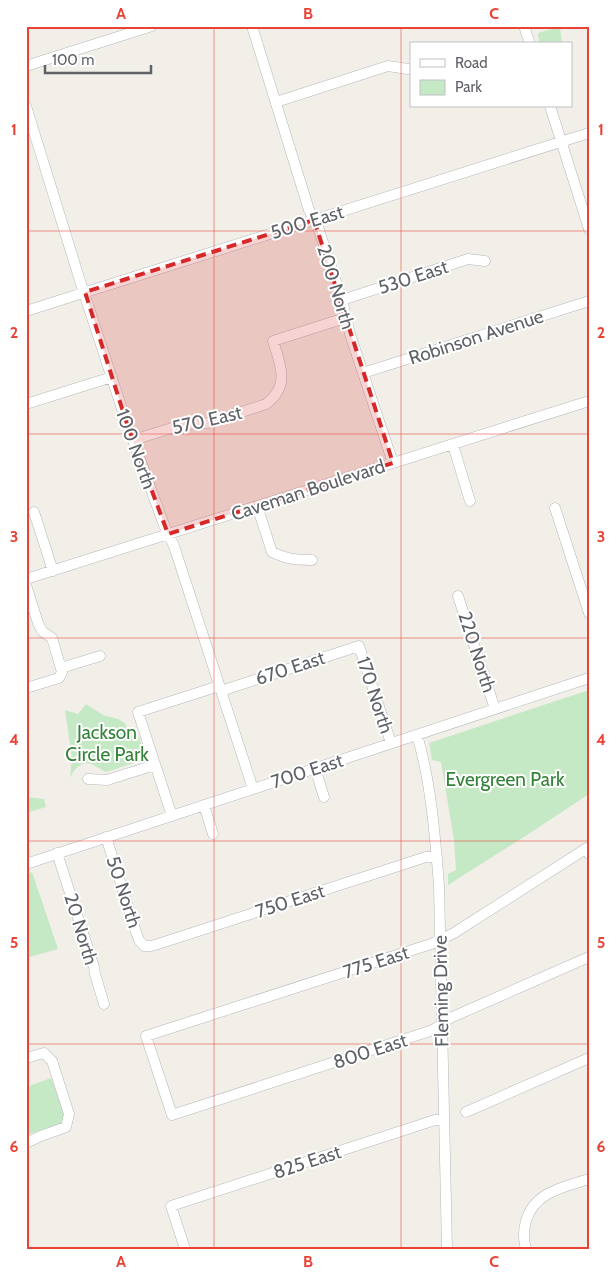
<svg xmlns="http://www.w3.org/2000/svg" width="615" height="1275" font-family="Cabin,sans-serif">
	<rect width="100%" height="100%" fill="#f1efe8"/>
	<path fill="#c5e8c5" d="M558 27 560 28 562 42 561 44H540L538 35V33Z
		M589 690V794L524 837 448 885V874L456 870 454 840 441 762 432 760 429 743Z
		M86 704 103 715 118 719 125 723 126 726 136 733 139 737 145 756 143 760 106 772C102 770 99 768 95 766 83 758 74 769 70 778L72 758 65 710 78 714Z
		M26 797 44 799 46 807 26 813Z
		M32 872 58 949 26 958V874Z
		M51 1078 64 1113 63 1119 60 1124 29 1134H26V1087Z"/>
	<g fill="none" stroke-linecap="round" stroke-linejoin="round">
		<defs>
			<path id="minor" d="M252 26 309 210 318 227 342 300 350 334 393 463
				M524 26 530 44
				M26 66 152 26
				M276 102 388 66 408 69
				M26 106 81 284 127 424 164 525 174 546 253 789
				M550 106 589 229
				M342 300 468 259 485 261
				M26 311 589 133
				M363 373 589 301
				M26 404 112 377
				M133 440 185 424 208 423 266 404C290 386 281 366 273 341L345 318
				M453 445 470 501
				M257 506 272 552C287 559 295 560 312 560
				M555 508 589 613
				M34 512 53 571
				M26 579 589 401
				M26 585 38 623 42 631 52 638 62 672 59 678 26 688
				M458 596 495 709
				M61 668 100 656
				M221 691 359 646 391 743
				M417 735C431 782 435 836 439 885L447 1249
				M315 768 324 797
				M88 779 107 780 155 765
				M204 805 213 834
				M172 816 138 712 219 686
				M106 837 136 932 139 940 144 946H151L158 944 426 857H437
				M57 853 94 967 95 974 104 1004
				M589 854 587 848 454 933 431 944 146 1036 172 1115 433 1030 450 1018 589 957
				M26 864 589 678
				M26 1058 44 1053 52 1061 69 1114 66 1127 41 1136 26 1143
				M466 1112 589 1058
				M185 1249 171 1206 435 1120H444
				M526 1249C523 1239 523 1231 526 1221 534 1192 564 1187 589 1179"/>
		</defs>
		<use href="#minor" stroke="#b5b8bc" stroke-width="11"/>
		<use href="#minor" stroke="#fff" stroke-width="10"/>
	</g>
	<path fill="#d62828" fill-opacity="0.2" stroke="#d62828" stroke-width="4" stroke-dasharray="10 6" stroke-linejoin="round" d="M314 220 393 463 168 534 127 424 85 292Z"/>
	<path fill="none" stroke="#ea4335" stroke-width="1" stroke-opacity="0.55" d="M214 26V1249M401 26V1249M26 231H589M26 434H589M26 638H589M26 841H589M26 1044H589"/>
	<g text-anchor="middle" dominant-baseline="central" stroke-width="4" stroke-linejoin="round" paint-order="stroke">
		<g font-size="19" fill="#5f6368" stroke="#fff">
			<text transform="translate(307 222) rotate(-17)">500 East</text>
			<text transform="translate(413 277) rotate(-18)">530 East</text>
			<text transform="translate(336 287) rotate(73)">200 North</text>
			<text transform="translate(476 337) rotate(-18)">Robinson Avenue</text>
			<text transform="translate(207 420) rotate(-13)">570 East</text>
			<text transform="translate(136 449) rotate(70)">100 North</text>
			<text transform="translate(308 490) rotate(-18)">Caveman Boulevard</text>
			<text transform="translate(477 652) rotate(72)">220 North</text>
			<text transform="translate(290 668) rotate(-18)">670 East</text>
			<text transform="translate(375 695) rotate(72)">170 North</text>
			<text transform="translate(307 771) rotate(-18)">700 East</text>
			<text transform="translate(124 892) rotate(72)">50 North</text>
			<text transform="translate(290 901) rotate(-18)">750 East</text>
			<text transform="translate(81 929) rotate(73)">20 North</text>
			<text transform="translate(376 962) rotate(-18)">775 East</text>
			<text transform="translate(441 991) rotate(-91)">Fleming Drive</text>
			<text transform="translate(370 1051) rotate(-18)">800 East</text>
			<text transform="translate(307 1162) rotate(-18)">825 East</text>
		</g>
		<g font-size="19" fill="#348238" stroke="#fff">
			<text x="107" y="732">Jackson<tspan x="107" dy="22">Circle Park</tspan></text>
			<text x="505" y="779">Evergreen Park</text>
		</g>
	</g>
	<rect width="615" height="1275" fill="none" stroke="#ffffff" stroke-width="55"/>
	<rect x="410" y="42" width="162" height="65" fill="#ffffff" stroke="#bfc1c3"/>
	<rect x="420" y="59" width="25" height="8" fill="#ffffff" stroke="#bfc1c3"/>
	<text x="455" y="68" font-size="15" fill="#5f6368">Road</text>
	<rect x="420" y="80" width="25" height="15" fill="#c5e8c5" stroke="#bfc1c3"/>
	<text x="455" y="92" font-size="15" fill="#5f6368">Park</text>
	<path d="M45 65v8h106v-8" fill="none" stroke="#5f6368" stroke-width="2.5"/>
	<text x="52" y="65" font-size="15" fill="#5f6368" stroke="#ffffff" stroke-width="4" paint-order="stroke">100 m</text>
	<rect x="28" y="28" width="560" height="1220" fill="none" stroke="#ea4335" stroke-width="2"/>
	<g font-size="16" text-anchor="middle" font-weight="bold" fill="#ea4335">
		<text x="121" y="19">A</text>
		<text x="308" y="19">B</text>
		<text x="494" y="19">C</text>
		<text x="14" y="135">1</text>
		<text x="601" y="135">1</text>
		<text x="14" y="338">2</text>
		<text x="601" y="338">2</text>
		<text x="14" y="542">3</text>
		<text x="601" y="542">3</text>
		<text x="14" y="745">4</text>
		<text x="601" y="745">4</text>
		<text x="14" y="948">5</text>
		<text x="601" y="948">5</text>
		<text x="14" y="1152">6</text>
		<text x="601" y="1152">6</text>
		<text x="121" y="1267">A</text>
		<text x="308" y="1267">B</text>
		<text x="494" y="1267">C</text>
	</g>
</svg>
